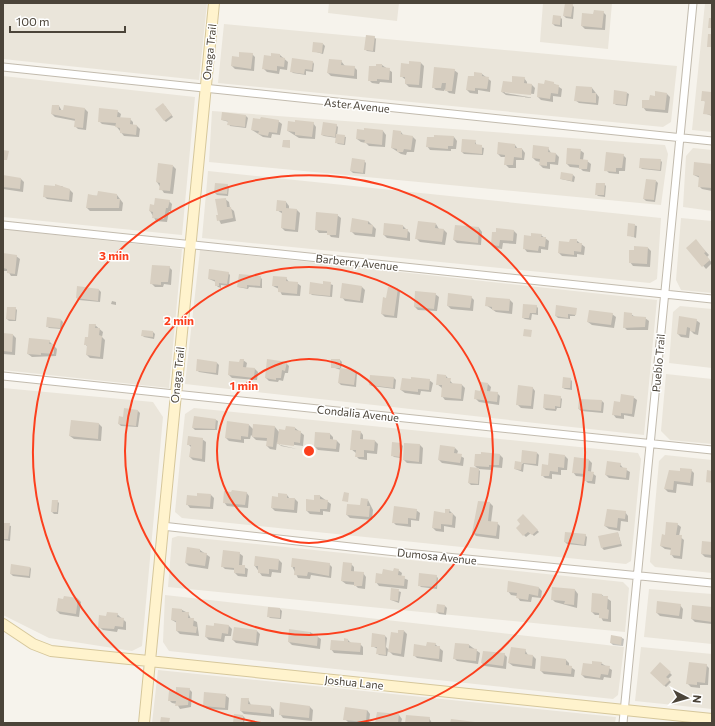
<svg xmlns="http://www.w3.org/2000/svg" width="715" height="726" font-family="Commissioner,sans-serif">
	<rect width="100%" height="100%" fill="#f6f3ec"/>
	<path fill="#eae5da" d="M3 3H207L199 80 3 59Z
		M329 3H399L397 21 328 13Z
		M543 3H612L608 49 540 42Z
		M705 3H712V132L692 130Z
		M224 24 677 66 671 122 663 127 218 83Z
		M3 76 195 97 182 235 3 217Z
		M212 111 665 145 668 154 661 205 209 162Z
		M693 148 712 150V211L683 207 686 156Z
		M208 171 661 218 657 279 650 283 202 238Z
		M681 218 712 221V293L681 290 676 280Z
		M3 229 182 249 169 388 3 370Z
		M200 250 657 300 644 435 185 384Z
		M680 306 712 309V368L669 363 673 312Z
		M666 374 712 379V444L670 440 661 431Z
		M3 388 153 402 163 417 142 646 132 651 49 638 3 615Z
		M194 408 638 453 641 459 631 561 626 564 182 518 175 512 180 461 185 414Z
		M665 455 712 460V573L655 567 650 562 659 461Z
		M178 536 623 582 629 588 625 632 168 587 172 538Z
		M649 589 712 594V644L644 637Z
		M165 595 624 647 618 695 613 699 169 651 163 642Z
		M641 647 712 654V709L635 701Z
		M158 670 616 717 615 723H152Z"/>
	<path fill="#0003" d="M572 5 574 7 573 19 566 18 564 16Z
		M603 12 606 15 605 30 585 29 582 26 594 16Z
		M560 17 562 19V27L555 26 553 24Z
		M374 37 376 39 375 52 367 51 365 49Z
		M323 44 325 46 323 54 313 51Z
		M252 54 255 57 254 71 235 69 232 66 239 58Z
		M280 55 288 62 287 70 280 69 279 74 267 72 264 69 272 57Z
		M341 61 345 66 354 67 357 70V79L331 76 328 73Z
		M313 62 314 64 313 72 306 71V75L293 73 291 71Z
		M421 63 424 66 422 88 409 87 406 84V80L401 76 410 65Z
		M382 65 392 72V83L380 82 379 84 372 83 369 80Z
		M454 70 458 73 455 94 449 93 445 89 444 91 436 90 433 87Z
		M482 74 491 81 490 92 478 90V94L470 93 467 90 475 78Z
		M524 78 527 82V85H532L535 88 534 94 505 91V93L534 98 506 95 502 92 513 83Z
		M553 83 562 89 561 97 553 96V102L541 100 538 97 545 85Z
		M592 88 599 97 598 105 579 103 575 100Z
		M627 93 629 94 627 106 616 105 614 103Z
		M711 93 712 95V116L704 113 706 102 702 100Z
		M667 94 670 97 668 113 646 111 643 107 650 102Z
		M59 106 62 111 85 109 88 112 86 130 78 129 75 126 76 121 55 117 52 114Z
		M165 106 173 117 166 122 164 120Z
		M117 111 121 114 120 118 130 119 133 122V126H137L140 129 139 137 124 136 116 126 102 124 99 121Z
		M246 116 248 118 246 128 230 126 229 122 222 120Z
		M278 121 282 124 280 135 272 134 271 138 263 137 252 130Z
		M313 123 316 127 315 139 299 138 288 131Z
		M336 125 338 127 337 135 346 137 345 145 338 144 336 142 337 138 324 136 322 135Z
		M358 130 383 131 386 135 385 147 369 146 366 143 361 142 357 139Z
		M401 132 404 136H412L416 140 414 152H407L406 155 401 154 392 148Z
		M454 137 457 141 456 149H451V151L430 150 427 146Z
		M475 141 477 146 484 148 483 155 464 154 462 152Z
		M515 145 518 149H522L525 153 524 160H516V168H509L505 164 506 157H501L498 154Z
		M548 148 551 153 556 154 559 157 558 165 550 164V169L543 168 540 165V162L536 161 533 158Z
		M580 150 584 153 583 160 587 161 591 164 590 172 583 171 580 168 570 167 567 164Z
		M623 155 626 158 625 171H619V174L609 173 606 170Z
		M660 160 662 162 661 171 642 169 640 167Z
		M364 161 366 163 365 174 353 173 351 171Z
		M712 165V191L702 189 699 186 700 178 694 175Z
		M173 166 176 169 173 194 164 193 157 182Z
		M573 175 575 177 574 182 561 179Z
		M3 176 21 179 24 182 23 192 3 189Z
		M656 181 658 183 655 202 646 201 644 199Z
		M604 184 606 186 605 197 598 196 596 194Z
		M227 185 229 187 228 196 217 195 215 193Z
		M45 186H62L65 189 70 190 73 193 72 202 47 199 44 196Z
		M117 195 123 203 122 211H90L87 208 89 196Z
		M225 199 229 202 230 208 234 211 236 221 221 224 217 216H219Z
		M169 201 172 204 171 211H169L167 222 156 221 150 211 155 206Z
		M286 202 289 206V209L297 210 300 213 298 232 285 231 282 228 283 214 277 210Z
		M337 215 341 218 339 238 331 237 328 233H319L316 229Z
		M368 221 376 229 375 237 355 235 351 231Z
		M385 224 403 226 410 233V241L387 238 384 235Z
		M436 224 439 229 444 230 447 233 445 245 420 242 417 239Z
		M629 224 637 226 636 238 628 235Z
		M479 228 482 232 481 245 457 243 454 240Z
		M513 230 517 234 516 244 503 243 502 249 495 248 492 245Z
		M541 235 549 241 548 250 541 249V253L527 252 524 248 532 237Z
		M576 240 585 247 584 255 577 254V257L562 256 559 253Z
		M699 244 709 255 707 257 712 263 706 269 688 248Z
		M648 248 651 251 650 267 633 266 630 262 635 252Z
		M3 254 16 256 20 259 17 276H11L8 271H3Z
		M169 267 172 270 171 285 164 284 163 287H155L151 283Z
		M228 273 230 275 229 286 221 285V288L218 287 216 285V282L209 279Z
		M260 277 262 279V288L249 287 248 289 238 287Z
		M286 278 289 282 297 283 301 286 300 296 282 295 279 289 273 286Z
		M324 282 333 285 332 297 312 295 310 293 324 285Z
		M362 287 365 290 363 303 345 301 342 297Z
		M397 289 400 292 397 318 385 317 382 314 387 299Z
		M99 290 101 292 100 302 79 300 77 298Z
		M435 294 439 297 437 311 418 310 415 307Z
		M471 297 474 300 473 311 451 309 448 306Z
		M510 300 513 303 512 314 496 312 486 305Z
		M112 301 116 302V305L111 304Z
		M536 306 538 308V315L532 314 531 320 525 319 523 318Z
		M15 308 17 310 16 321H9L7 319Z
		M576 309 575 316H570V319L558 318 556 316Z
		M612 314 616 317 614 328 592 325 588 322Z
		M631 314 635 317 645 318 649 321 648 330H627L624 327Z
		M61 320 63 322 62 329 49 328 47 326Z
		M696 320 700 323 698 335 694 334 690 330 689 338 681 337 678 334Z
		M95 325 103 332 102 337 105 340 103 359 90 358 87 355 88 347 85 344Z
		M153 332 155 334 154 339 144 337 142 335Z
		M3 334 13 335 16 338 15 355 3 354Z
		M49 341 57 349 56 356 32 357 28 354Z
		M198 360 217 363 219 365 218 375 199 372 197 370Z
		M243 360 247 363 246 368 255 369 258 372 257 380 232 378 229 375Z
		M340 360 342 362 341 369 355 371 357 373 356 387 341 385 339 383 341 370 332 367Z
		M286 363 289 366 288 373H285L283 381 279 380 278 382 269 381 266 378Z
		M446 376 453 384 462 385 465 388 463 401 445 400 442 396V388L437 384Z
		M394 378 396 380 395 389 372 386 370 385Z
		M570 379 572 381V390L565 389 563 388Z
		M429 380 433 383 431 392 421 391 420 395 405 393 401 390Z
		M488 384 491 387 490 392 497 393 500 396 499 405 479 402 476 399Z
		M532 387 535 391 533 409 521 408 518 405Z
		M560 397 562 399 561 408H557L556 411 546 410 544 408Z
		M633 397 637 400 634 417 624 415V419L616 418 613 414 621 403Z
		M602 401 604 403 603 413 581 411 579 409Z
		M138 411 140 413 138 427 121 426 119 424 124 418Z
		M195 417 216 420 218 421 217 430H195L193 428Z
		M99 424 102 427 101 441 74 439 70 436Z
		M249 425 253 429 254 425 275 427 279 432 295 428 304 435 303 446 280 443V445L297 449 281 446 277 442 276 450 270 449 267 446 268 441 256 440 251 435 250 439H244V443L229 441 226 438Z
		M360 431 363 435V440L375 441 378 444 377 454 367 453V460L359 459 356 456V453L351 449Z
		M330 434 333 437V440L337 441 340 444 339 452 318 450 315 447Z
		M202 439 206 442 205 462 193 460 190 457 191 447 188 444Z
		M401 444 403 446 401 458 394 457 392 455Z
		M405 444 420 445 423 448 422 464 407 463 404 460Z
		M455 448 458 451 457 454 464 458 463 466 442 463 439 460Z
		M537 453 539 455 538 466 524 464 523 472 515 469Z
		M500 455 503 458 502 468 492 467V470L478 469 480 471 479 485H471L469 483 478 469 475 466Z
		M565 456 568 459 567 470H561V475L552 474V479L545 478 542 475 549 466Z
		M589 460 592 463 591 472 596 476 595 484 588 483 585 480 586 477 576 476 573 472Z
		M620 464 623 468 630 472 629 480 609 478 606 475Z
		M691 470 694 473 693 486 677 484 676 493 668 492 665 489 681 472Z
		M246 492 249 496 248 508 227 506 224 502Z
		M198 494 211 495 214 498 213 509 190 508 187 504 198 497Z
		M287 495 290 499H295L298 502 297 513 275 511 272 508Z
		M320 496 331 504 330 512 323 511V515L310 514 307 511Z
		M368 500 373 510 372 520 350 518 347 515 361 507Z
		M57 501 59 503 58 514H54L52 512Z
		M490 503 493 506 491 522 497 523 500 526 499 539 476 536 473 533Z
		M416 510 420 513 419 521 411 520V527L396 525 393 522Z
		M449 510 456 517 455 528 444 526V532L436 531 433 528Z
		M625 512 628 516V522L621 521 620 531 609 529 605 526Z
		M523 516 539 532 534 536 531 533 526 537 517 528 522 524Z
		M3 524 11 526 10 541 3 540Z
		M677 524 681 527 679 536 684 540 682 559 674 558 671 554 672 550 665 549 661 546 666 536Z
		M618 533 622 546 604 550 602 548Z
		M585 535 587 537 586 546 567 544 565 542Z
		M712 544V558L705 557 702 554Z
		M200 550 210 557 208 569 189 566 186 563Z
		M239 553 243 556 242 566 248 569 247 577 238 576 235 573V570L225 569 222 566Z
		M279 560 282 563 281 573 272 572 271 577 262 576 255 566Z
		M329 564 332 567 331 578 311 575 310 579 298 578 292 566Z
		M351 564 354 567V573H363L366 577 365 589 358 588 355 585 346 584 342 581Z
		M30 567 31 569 30 578 13 576 11 574Z
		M398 570 402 573 401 577 408 580 407 589 379 586 376 582 383 575Z
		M436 576 438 578 437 589 421 587 419 585Z
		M539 588 542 591 541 598 532 597 531 602 520 601 517 596 511 595 508 591Z
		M553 588 575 590 578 594 577 608 555 602 552 599Z
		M392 589 401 592 399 603 391 600Z
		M602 595 611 601V622L603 621 600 615H595L592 612Z
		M78 599 81 602 79 617 60 614 57 611Z
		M680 605 683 609 682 619 660 616 657 613Z
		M445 606 447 608 446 615 439 614 437 612Z
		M712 608V624L695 622 692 619Z
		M280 609 282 611 281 619 270 618 268 616Z
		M182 610 188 613 191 619 197 622 199 636 180 634 177 631V623L172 620Z
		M117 614 126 622V630L118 629 117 632 103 630 99 627 107 617Z
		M215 624 229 626 232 629 231 636H225L224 642 209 640 206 637Z
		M257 631 260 634 258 646 236 643 233 640Z
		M404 631 407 634 404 657 393 655 388 650 387 656 379 655 377 653 378 649 372 646 385 636 387 638 386 647 390 651 399 634Z
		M310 632 321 639 320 649 292 645 289 642Z
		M612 636 622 638 624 639 623 646 613 645 611 643Z
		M348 640 351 643 360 644 363 647V655L334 653 331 649Z
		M435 644 443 651 442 662 417 658 414 655Z
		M469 645 480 653 478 664 457 661 454 658Z
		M525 650 528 655 533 656 536 659 535 669 513 666 509 663Z
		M504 654 507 657 506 669 485 666 482 663Z
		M566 660 569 663V666L575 670 574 677 544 674 541 671Z
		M601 663 612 670 611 678 604 677 603 680 585 678 582 675 593 665Z
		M660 663 672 675 668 679 671 682 666 687 651 673Z
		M706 665 709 668 708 685H700V688L691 687 688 684Z
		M189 689 192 692 191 707 180 709 177 704 172 703 169 700Z
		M225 695 229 698 228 710 207 709 204 705Z
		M248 699 251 705 271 707 274 710V717L244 714 241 711Z
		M281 703 310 707 313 710 312 721 283 718 280 714Z
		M367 710 370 714 369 723 348 722 345 719Z
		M399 715 402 719 401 723H376Z
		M243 716 245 718 244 723H234Z
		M429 718 432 723H406Z"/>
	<path fill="#d8cfc1" d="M565 3 573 4 571 17 563 16Z
		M594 10 604 11 602 28 581 26 582 13 593 14Z
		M553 15 561 16 560 25 552 24Z
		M709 18H712V28H708Z
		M708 34H712V47H707Z
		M366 35 375 36 373 51 364 50Z
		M313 42 323 43 322 53 312 52Z
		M239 52 253 53 251 69 231 66 232 56 239 57Z
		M271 53 280 54V57L285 58 284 67 277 66V71L262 69 264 55 271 56Z
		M292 58 313 61 312 70 305 69 304 74 290 72Z
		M329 59 342 60 341 65 355 66 354 76 327 73Z
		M409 61 421 62 419 85 405 84V77H400L401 63 409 64Z
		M376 64H382V67L390 68 389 80 377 79V81H368L369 66H376Z
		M434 67 455 69 452 91H445L446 83H442L441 88H432Z
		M474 72 482 73V76L489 77 487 89 475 88V91L466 90 468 76H474Z
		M512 76 525 77 524 83 532 84 531 95 501 92 503 81 512 82Z
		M545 80 554 82V84L559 85 558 94 551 93 550 99 537 97 538 83 544 84Z
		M576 86 592 87V93H596V103L574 101Z
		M614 90 627 92 626 105 613 104Z
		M655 91 667 93 665 110 642 108V100H649L650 95 655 96Z
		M702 91 711 92 712 115 703 114 705 101H701Z
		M163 103 172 115 164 121 155 109Z
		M52 105H59V110H63L64 105 85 108 83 128 74 127 75 119 51 114Z
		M99 108 118 110 117 117 131 118 130 124 137 125 136 135 120 133V128L115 127 116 123 98 122Z
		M222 112 246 115 245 127 227 125 228 121 221 120Z
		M261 117 279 120 277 133 269 132 268 136 258 134 259 131 251 130 253 118 260 119Z
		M295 120 314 122 312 137 295 135V132L287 131 288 121 295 122Z
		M323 122 337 124 335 137 321 135Z
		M364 128 383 130 382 145 364 143 365 140 356 139 357 129 364 130Z
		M393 130 401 131V134L413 136 411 150 404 149 403 152H397V149L391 148Z
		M336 134 345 135 344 144 335 143Z
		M434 135 454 136 453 146H448V149L426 147 427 137H434Z
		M462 139 476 140 475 144 482 145V154L461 152Z
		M283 140H290V148L282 147Z
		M498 142 515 144V148H522V158L514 157 513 165H504L505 155 497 154Z
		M533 145 549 147 548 152 556 153 555 162H547V166L539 165 540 159 532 158Z
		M567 148 581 149 580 159 588 160 587 169H579V165L566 164Z
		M3 150 9 151 7 160H3Z
		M606 152 624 154 622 168H616V172L604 171Z
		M352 158 365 160 363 173 350 171Z
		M640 158 661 159 660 170 639 168Z
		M694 162 712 164V188L698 187 699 176 693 175Z
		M158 163 173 165 170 191 159 190 160 183 156 182Z
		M561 172 573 174 572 181 560 179Z
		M3 175 21 178 20 189 3 187Z
		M646 179 656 180 654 200 643 199Z
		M215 183 228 184 227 194 214 193Z
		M596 183H605L604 195H595Z
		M55 184 70 189 69 200 43 197 44 185 55 186Z
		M98 191 117 194V199H120L119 208H86L88 194 97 196Z
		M155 198 170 200 168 208H166L164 219 152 218 153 212 149 211 150 204 154 205Z
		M226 198 227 207H231L233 218 217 221 216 215H218L215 199Z
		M277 200 286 201V208L297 209 295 230 281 228 282 211H276Z
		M316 212 338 214 336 235H327V231L315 230Z
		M352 218 368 221V224L373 225 372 234 350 232Z
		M418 221 436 223 435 228 444 229 442 242 415 239Z
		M384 223 403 225V229H408L407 238 383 235Z
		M628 223 635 224 634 237 627 236Z
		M455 225 479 227 478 243 453 240Z
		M496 228 514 230 513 241 500 240 499 246 491 245 492 232H496Z
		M531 233 542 234 541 237H546L545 247 539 246 538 251 523 249 524 235 531 236Z
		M570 239H577V243H582L581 252 574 251V255L558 253 559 241 569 242Z
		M696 239 706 252 704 253 710 260 702 267 686 248Z
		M634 246 648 247 647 264 629 263V250H634Z
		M3 253 17 255 15 274 7 273V269L3 268Z
		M152 265 170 266 168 282H161V285L150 284Z
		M209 269 229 272 227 284 219 283V286H215V280L208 279Z
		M239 274 261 276 260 286 247 285V288L237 287Z
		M273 276 287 277 286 281 298 282 297 294 278 292V286H272Z
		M323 281 331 282 330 296 309 294 310 282 323 284Z
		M342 283 362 286 360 301 340 298Z
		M77 286 99 289 98 301 76 298Z
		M388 287 398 288 394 316 381 314 383 297 386 298Z
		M415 291 436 293 434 309 414 307Z
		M448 293 472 296 470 308 447 306Z
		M486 297 510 299 509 311 492 310V307L485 306Z
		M523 304 537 305 536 313H530L529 318H522Z
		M556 305 577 308 576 315 568 314V318L555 316Z
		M7 307H16L15 320 6 319Z
		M589 310 613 313 611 325 587 322Z
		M624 312 632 313V316L646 317 645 327 623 328Z
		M679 316 697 319 695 332 690 331V328L687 327 686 335 677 334Z
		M47 317 61 319 60 328 46 327Z
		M89 324H96L95 328H100L99 335 102 336 100 357 86 355 87 345H84L85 337H88Z
		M524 329 532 330 531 337 523 336Z
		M142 330 153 331V337L141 336Z
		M3 333 13 334 12 352 3 351Z
		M29 338 50 340 49 344H54V354L41 353V355L27 354Z
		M197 359 217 362 216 373 196 371Z
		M240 359H244L243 367 255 368 254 378 228 375 229 361 239 362Z
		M267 359 287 362 285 371 282 370 281 378H276V380L265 378Z
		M331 359H340V368H331Z
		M340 368 356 370 354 385 338 383Z
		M437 374 446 375V378H451L450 383 462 384 461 399 441 397 442 385H436Z
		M370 375 394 377 393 388 369 385Z
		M411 377 430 379 429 390 418 389V392L400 390 402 378 411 379Z
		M563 377 571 378 570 388H562Z
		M481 382 488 383 487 391 498 392 497 402 474 399 475 390 480 391Z
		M518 385 533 387 531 406 516 405Z
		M544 394 561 396 560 407 555 406V409L543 408Z
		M621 394 634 396 632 414 621 413V416L612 415 614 401 620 402Z
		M579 399 602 400 601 411 578 409Z
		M124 408 138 410 136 426 118 424 119 416 123 417Z
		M194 416 216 419 215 429 192 428Z
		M71 420 99 423 98 439 69 436Z
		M227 421 249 424 248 437 241 436V440L225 438Z
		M253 424 275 426 273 447 266 446 267 438 252 437Z
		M286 426 295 427V430L301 431 300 443 294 442V446L277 444 279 429 285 430Z
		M352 430 361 431 360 439 375 440 374 451 364 450V457H355L356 450H350Z
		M315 432 330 433V439L337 440 336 449 314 447Z
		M188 436 203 438 202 459 189 457 191 445H187Z
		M392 442 401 443 400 457 391 456Z
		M404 443 420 444 419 462 403 460Z
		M440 445 455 447 454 453 462 454 460 463 438 460Z
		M522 450 537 452 536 464 522 463 521 470 514 469 515 461 521 462Z
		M481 452 500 454 499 465H489V467L474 466 475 454H481Z
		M549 453 565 455 564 468 558 467V472L550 471 549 476H541L542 464 548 465Z
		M574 457 589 459 588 471 594 472 592 481H584L585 474 572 473Z
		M607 461 621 463 620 467 627 468 626 478 605 475Z
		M470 467 479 468 478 484 468 483Z
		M680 468 692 469 690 483 674 481 673 490 664 489 669 470 680 471Z
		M707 470 712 471V483L706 482Z
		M232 490 247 492 245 505 223 503 224 491 231 492Z
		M344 492 349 493 348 502 342 501Z
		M197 493 211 494 210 507 186 505 187 495 197 496Z
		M278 493 287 494V498H295L294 510 271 508 272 496 278 497Z
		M314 495H320V499L328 500 327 509H320V512L306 511V499L314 500Z
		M361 498 368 499 367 506H370L369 517 346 515 347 504 360 505Z
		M52 500H58L57 512H51Z
		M478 501 490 502 488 521 498 522 496 536 472 533Z
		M394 506 417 509 416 519 408 518V524L392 523Z
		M445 509H450L449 513H453L452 525 441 524V529L432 528 434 511 445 513Z
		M607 509 626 511 625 519 618 518 617 528 604 526Z
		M523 514 538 530 532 535 528 532 523 536 516 528 520 524 517 520Z
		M666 522 678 523 676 535H682L680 556 670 555 671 548 660 546 662 534 665 535Z
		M3 523H10L8 539H3Z
		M565 532 586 534 584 545 564 542Z
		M618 532 621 544 601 548 598 536Z
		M702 541 712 542V555L701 554Z
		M187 547 200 549V552L207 553 205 566 185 563Z
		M223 550 240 552 239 565H245V574L234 573V568L221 567Z
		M255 556 279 559 278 570 269 569V574L258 573V566H254Z
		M292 558 330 563 329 576 308 572 307 576 294 575 295 567H291Z
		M343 562 352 563 351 571 364 572 362 586H354V582L341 581Z
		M11 564 30 567 29 576 10 574Z
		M394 568 399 569 398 575 405 576 404 586 375 583 376 573 382 574 383 569 393 571Z
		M419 573 437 575 436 587 418 586Z
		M508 581 539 587 538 596 529 594 528 600 516 598 517 593 507 592Z
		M552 587 575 589 574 605 564 604 565 601 551 600Z
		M391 588 399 589 398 601 390 600Z
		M592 593 602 594V596H608L607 609 609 610 608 619 599 618V613L591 612Z
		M64 596 78 598 76 614 56 611 58 598 63 599Z
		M657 601 681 604 679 616 656 613Z
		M437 604 445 605 444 613 436 612Z
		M692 605 712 607V622L691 619Z
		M268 607 280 608V618L267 617Z
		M172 608 182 609V612H189L188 618H194L193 626 197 627 196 633 176 631V621L171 620Z
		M107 612 118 613 117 617 124 618 123 627 115 626 114 629 98 628 99 615 106 616Z
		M214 623 229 625 228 634 222 633 221 639 205 637 206 625 214 626Z
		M234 627 257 630 256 643 232 640Z
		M289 629 310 632V634L318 635 317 646 288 642Z
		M398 630H404L401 654 388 652 391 632 398 633Z
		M372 633 385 635 386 655 376 654 377 647H371Z
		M611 635 622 637 621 645 610 643Z
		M344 638 348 639V642L361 643 360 652 330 650 331 640 344 641Z
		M427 642 436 643 435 646H440L439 659 413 656 414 644 426 646Z
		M455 643 469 644V648L477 649 476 661 453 659Z
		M511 647 526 649 525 654 533 655 532 666 508 663Z
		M483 651 505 653 503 666 481 663Z
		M541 656 566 659V665L572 666 571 674 540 671Z
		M592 661 602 662 601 665 610 666 608 675 601 674 600 678 581 675 583 663 592 664Z
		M660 662 671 672 666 677 670 680 664 686 650 673Z
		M689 662 707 664 705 683 697 682V685L686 684Z
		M176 687 190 688 188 705 175 706 176 701H168L169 691 176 692Z
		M204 692 226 694 225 708 203 706Z
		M241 698H249L248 704 271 706V714L240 711Z
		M280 702 310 706 309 718 279 715Z
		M345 707 367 710 366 722 343 720Z
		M377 712 399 714 398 723H375Z
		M234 714 243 715V723H233Z
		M406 715 430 717 429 723H405Z
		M161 717 170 718 169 723H160Z
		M451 719 475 722V723H450Z"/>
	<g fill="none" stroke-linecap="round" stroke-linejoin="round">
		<defs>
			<path id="street" d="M3 67 712 141
				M3 225 712 299
				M3 376 712 450
				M162 526 396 552 712 583
				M623 723 693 3"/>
			<path id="secondary" d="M3 624 33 644 51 651 712 719
				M144 723 214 3"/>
		</defs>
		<use href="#street" stroke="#c2bbae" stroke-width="9"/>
		<use href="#secondary" stroke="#d6c79b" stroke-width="12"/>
		<use href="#street" stroke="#fff" stroke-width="7"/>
		<use href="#secondary" stroke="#fff3cd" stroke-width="10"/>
	</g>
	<g fill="none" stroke="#fc3f1d" stroke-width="2">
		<circle cx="309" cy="451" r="92"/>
		<circle cx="309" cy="451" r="184"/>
		<path d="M261 723A276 276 0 1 1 357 723"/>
	</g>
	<g text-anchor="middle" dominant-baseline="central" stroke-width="3" stroke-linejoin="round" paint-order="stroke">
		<g font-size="11" fill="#4b4439" stroke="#fff">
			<text transform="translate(209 52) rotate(-84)">Onaga Trail</text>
			<text transform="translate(357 105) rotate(6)">Aster Avenue</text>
			<text transform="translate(357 262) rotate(6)">Barberry Avenue</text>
			<text transform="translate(658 363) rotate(-85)">Pueblo Trail</text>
			<text transform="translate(177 375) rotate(-84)">Onaga Trail</text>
			<text transform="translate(358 413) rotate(6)">Condalia Avenue</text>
			<text transform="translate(437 556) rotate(6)">Dumosa Avenue</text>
			<text transform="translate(354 682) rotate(6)">Joshua Lane</text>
		</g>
	</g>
	<circle cx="309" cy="451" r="6" fill="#fc3f1d" stroke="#fff" stroke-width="2"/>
	<g font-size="12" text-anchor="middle" font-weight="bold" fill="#fc3f1d" stroke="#fff" stroke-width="3" stroke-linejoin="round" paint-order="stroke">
		<text x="114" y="260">3 min</text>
		<text x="179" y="325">2 min</text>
		<text x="244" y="390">1 min</text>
	</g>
	<rect width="715" height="726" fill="none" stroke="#4b4439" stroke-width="8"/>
	<g transform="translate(687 698) rotate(96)" stroke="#ffffff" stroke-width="3" paint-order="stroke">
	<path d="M0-3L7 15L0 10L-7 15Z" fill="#4b4439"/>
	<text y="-6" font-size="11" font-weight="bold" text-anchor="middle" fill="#4b4439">N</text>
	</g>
	<path d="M10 26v6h115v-6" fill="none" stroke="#4b4439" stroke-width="2"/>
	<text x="16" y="26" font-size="12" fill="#4b4439" stroke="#ffffff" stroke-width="3" paint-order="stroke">100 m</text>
</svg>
